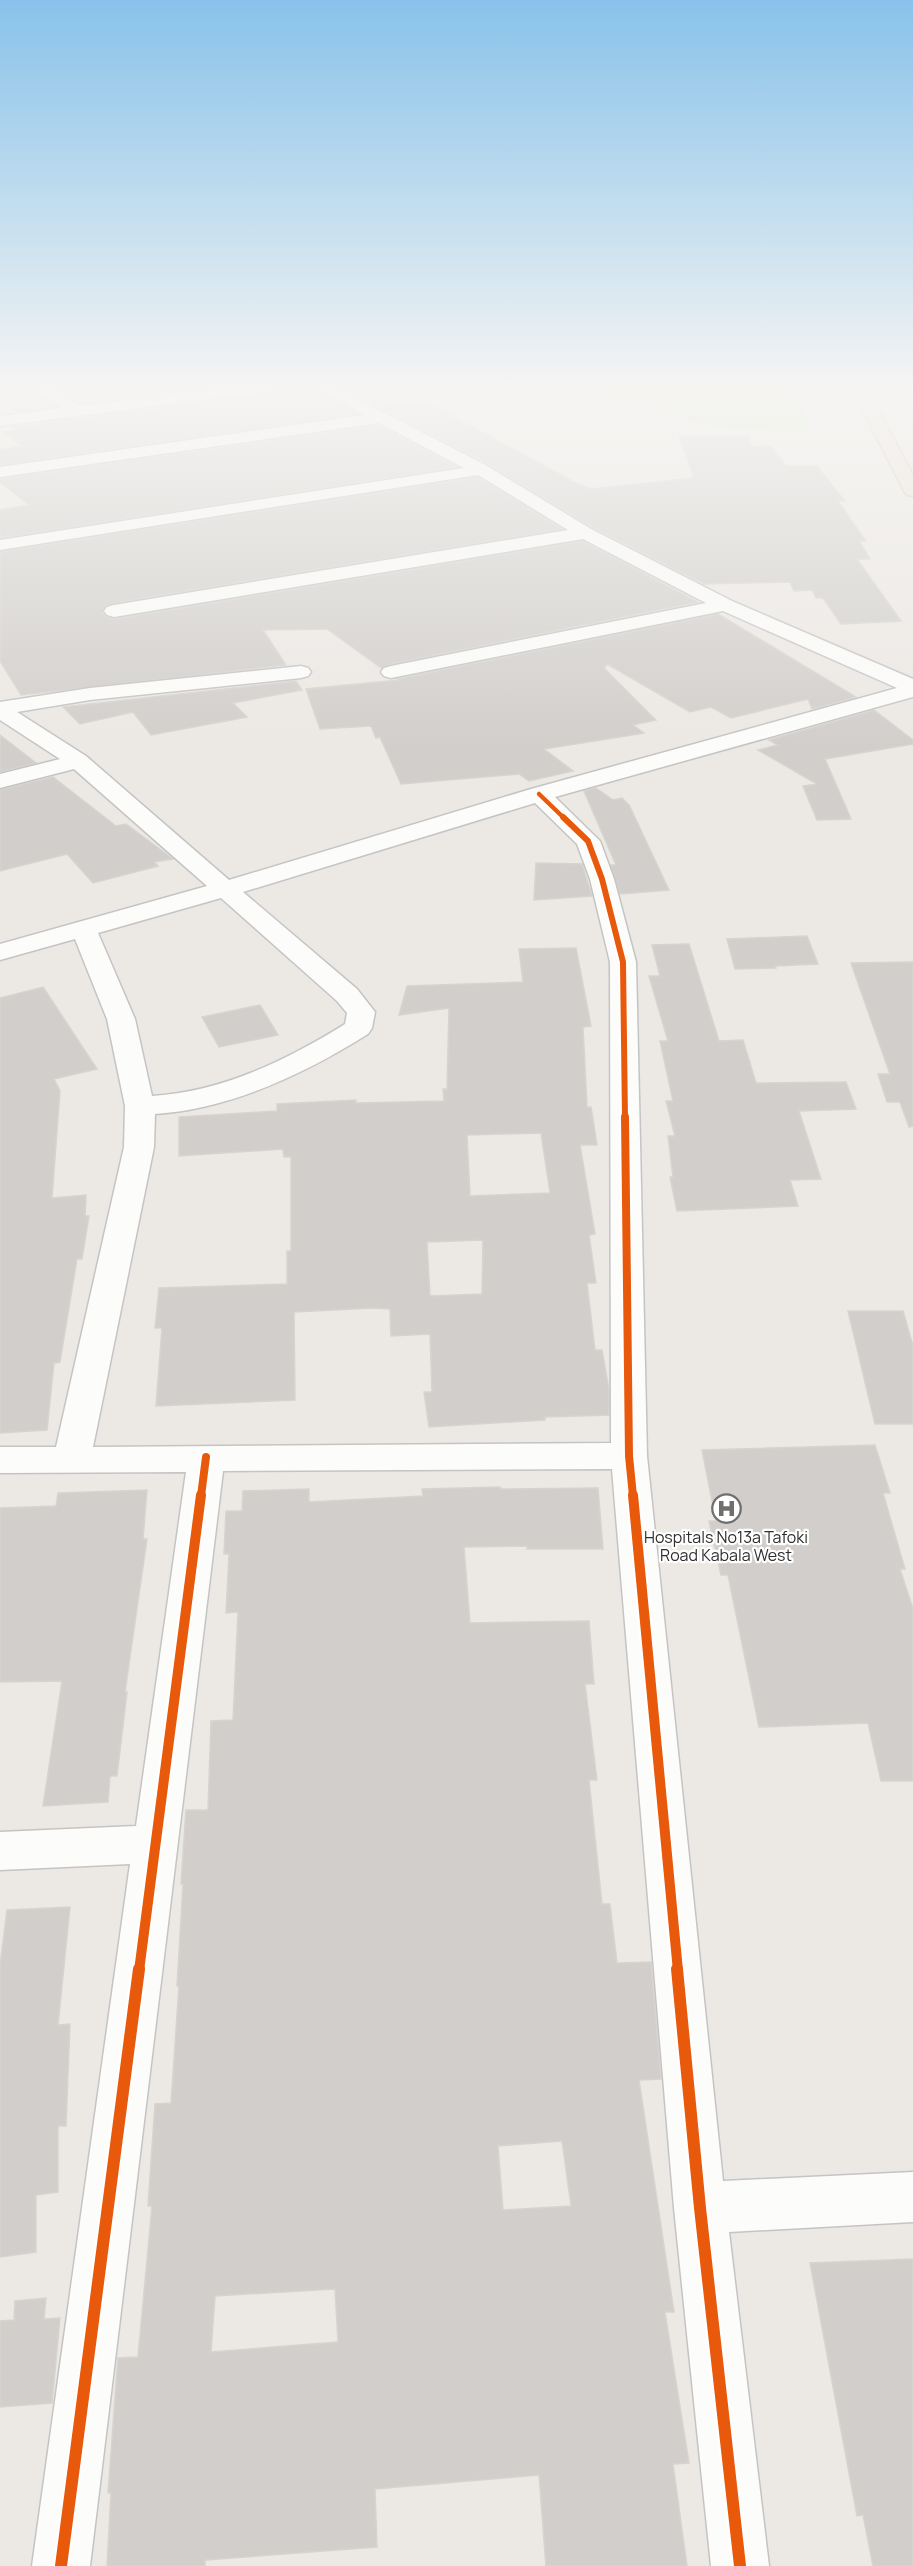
<svg xmlns="http://www.w3.org/2000/svg" width="913" height="2566" font-family="Manrope,sans-serif">
	<rect width="100%" height="100%" fill="#ece8e4"/>
	<path fill="#cee6be" d="M375 387H795L811 432 700 426 661 404 557 393Z"/>
	<path fill="#d1cecb" stroke="#d7d4d0" stroke-width="1.5" fill-rule="evenodd" d="M54 387H210L81 404Z
		M281 387H313L358 414 0 465V450L21 446 4 432 16 430 13 427 272 393Z
		M340 387H361L387 403 425 401 576 483 591 489 694 478 679 436H748L752 447 771 446 786 466H817L845 501H838L866 541H859L870 559H857L901 621 841 624 823 598H816L812 590 794 591 790 582 704 584 592 527 488 464Z
		M31 390 57 407 16 412 0 397V394Z
		M379 425 457 467 0 538V510L29 505 0 482V479Z
		M478 477 562 529 114 603 105 606 102 612 106 617 114 619 583 541 698 602 391 664 381 668 327 629 263 630 286 665 21 695 0 661V552Z
		M718 614 856 697 812 709 808 699 731 718 711 707 690 712 607 664 604 668 656 720 633 725 644 733 544 749 573 771 529 781 519 774 401 784 380 737 376 738 371 726 320 729 306 689 399 680 397 679Z
		M296 681 302 690 233 703 247 717 151 735 133 712 80 724 63 707Z
		M874 710 913 740V744L825 759 851 819 817 820 803 786 817 784 758 750 778 745 769 740Z
		M0 735 36 763 0 772Z
		M53 777 116 826 126 824 173 859 154 862 158 866 93 883 67 854 0 871V790Z
		M596 788 613 800 622 798 629 805 669 890 620 894 611 865H616L584 791Z
		M536 863 582 864 592 896 534 900Z
		M807 936 818 964 775 966 776 968 735 969 727 939Z
		M689 944 719 1041 743 1040 756 1083 846 1082 856 1109 799 1111 821 1179 790 1180 798 1206 677 1211 670 1177H673L668 1136H675L666 1101H673L660 1041H668L649 976H660L652 945Z
		M576 948 591 1026 583 1027 587 1107H591L597 1145H580L595 1234 589 1235 596 1283H587L595 1350H602L609 1390V1415L545 1417V1420L429 1427 424 1392H432L430 1334 391 1336 390 1309 373 1308 294 1312 295 1400 156 1406 162 1328H155L159 1288 287 1284V1251H291V1157H284L283 1149 179 1156V1117L277 1111V1104L356 1100V1103L444 1101 443 1089H447L449 1008 399 1015 407 986 523 982 519 949ZM541 1133 550 1193 470 1196 467 1135ZM483 1240 482 1294 430 1296 427 1242Z
		M913 962V1126L909 1127 900 1102H887L878 1074H890L851 963Z
		M43 987 97 1069 54 1079 60 1091 52 1198 86 1195 85 1216H89L82 1259H77L60 1362 54 1363 47 1430 0 1433V998Z
		M260 1005 278 1035 219 1047 202 1017Z
		M848 1311H903L913 1346V1424H875Z
		M875 1445 890 1493H883L905 1569H900L913 1609V1781H881L868 1723 759 1727 728 1575H721L709 1521H716L702 1450Z
		M500 1487 501 1489 598 1488 603 1549H527V1546L464 1547 470 1623 589 1621 594 1684H585L597 1780H589L602 1904H610L617 1963 651 1962 661 2079 639 2080 674 2312H665L689 2463 673 2464 687 2566H546L539 2475 375 2489 377 2547 205 2560V2566H107L111 2493H108L118 2358 138 2357 152 2206H148L155 2104 171 2103 179 1986H177L183 1884H181L186 1810H208L211 1721 233 1720 238 1612 226 1613 229 1554H224L226 1511H242L243 1491 309 1489V1502L423 1496 422 1489ZM562 2141 571 2206 503 2210 498 2146ZM335 2289 338 2342 211 2352 215 2296Z
		M147 1490 143 1539H147L125 1692H127L117 1776H110L108 1802 43 1806 62 1681 0 1682V1508L56 1506 58 1493Z
		M70 1907 58 2025 70 2024 66 2126H58V2192L36 2195V2252L0 2257V1966L7 1910Z
		M913 2259V2566H873L863 2515 857 2516 810 2263Z
		M46 2298 44 2319 60 2318 52 2403 0 2407V2321L14 2320 15 2301Z"/>
	<g fill="none" stroke-linecap="round" stroke-linejoin="round">
		<defs>
			<path id="minor" d="M0 387H9L0 392Z
				M30 387H49L81 406 232 387H279L272 391 0 426V416L63 408Z
				M315 387H334L487 466 591 529 732 601 913 679V697L555 797 600 841 614 879 636 962 647 1456 723 2181 913 2172V2222L729 2232 769 2566H711L674 2208 612 1469 223 1471 90 2566H32L130 1864 0 1870V1832L136 1826 186 1472 0 1473V1447H56L124 1147 125 1106 107 1019 75 939 0 960V944L207 886 74 769 0 788V774L60 759 0 720V702L90 688 301 666 308 668 311 672 308 676 301 678 90 700 17 712 86 756 229 880 531 789 897 688 723 611 391 678 384 676 381 672 384 668 391 666 706 603 583 539 114 617 107 615 104 611 107 607 114 605 568 530 478 475 0 550V540L464 468 379 423 0 477V467L365 415ZM535 803 577 844 590 879 610 962 611 1443 93 1447 154 1147 155 1114C231 1109 304 1074 368 1034L372 1028 375 1012 357 989 243 892ZM221 898 337 1001 347 1013 345 1024C287 1060 222 1092 152 1096L135 1019 98 933Z"/>
			<path id="highway" d="M851 387H866L913 475V496L907 495 904 491Z"/>
		</defs>
		<use href="#minor" stroke="#c5c4c5" stroke-width="3"/>
		<use href="#highway" stroke="#c6c5c4" stroke-width="3"/>
		<use href="#minor" fill="#fcfcfb" fill-rule="evenodd"/>
		<use href="#highway" fill="#eadfd6" fill-rule="evenodd"/>
		<defs>
			<path id="cycleway-far4" d="M539 794 564 818"/>
			<path id="cycleway-far3" d="M563 817 588 841 602 879 623 962 625 1119"/>
			<path id="cycleway-far2" d="M625 1117 629 1456 633 1496
				M201 1496 206 1457"/>
			<path id="cycleway-far1" d="M633 1495 678 1971
				M139 1971 201 1495"/>
			<path id="cycleway" d="M677 1969 700 2208 740 2566
				M61 2566 139 1969"/>
		</defs>
		<use href="#cycleway-far4" stroke="#fff" stroke-width="7"/>
		<use href="#cycleway-far3" stroke="#fff" stroke-width="9"/>
		<use href="#cycleway-far2" stroke="#fff" stroke-width="11"/>
		<use href="#cycleway-far1" stroke="#fff" stroke-width="14"/>
		<use href="#cycleway" stroke="#fff" stroke-width="16"/>
		<use href="#cycleway-far4" stroke="#e8590c" stroke-width="4.5"/>
		<use href="#cycleway-far3" stroke="#e8590c" stroke-width="6"/>
		<use href="#cycleway-far2" stroke="#e8590c" stroke-width="8"/>
		<use href="#cycleway-far1" stroke="#e8590c" stroke-width="10"/>
		<use href="#cycleway" stroke="#e8590c" stroke-width="12"/>
	</g>
	<linearGradient id="sky" x2="0" y2="1"><stop stop-color="#88c2ea"/><stop offset="0.52" stop-color="#f6f5f3"/><stop offset="1" stop-color="#f6f5f3" stop-opacity="0"/></linearGradient>
	<rect width="913" height="747" fill="url(#sky)"/>
	<defs>
		<symbol id="hospital-ring" viewBox="-11 -11 22 22"><circle r="9.5" fill="#fff" stroke="#706f6e" stroke-width="1.5"/><path d="M-5-5h3v3.5h4V-5h3V5h-3V1.5h-4V5h-3Z" fill="#706f6e"/></symbol>
	</defs>
	<g fill-rule="evenodd">
		<use href="#hospital-ring" x="710" y="1492" width="33" height="33"/>
	</g>
	<g text-anchor="middle" dominant-baseline="central" stroke-width="4.5" stroke-linejoin="round" paint-order="stroke">
		<g font-size="16" fill="#2e2e2e" stroke="#fff">
			<text x="726" y="1537">Hospitals No13a Tafoki<tspan x="726" dy="18">Road Kabala West</tspan></text>
		</g>
	</g>
</svg>
